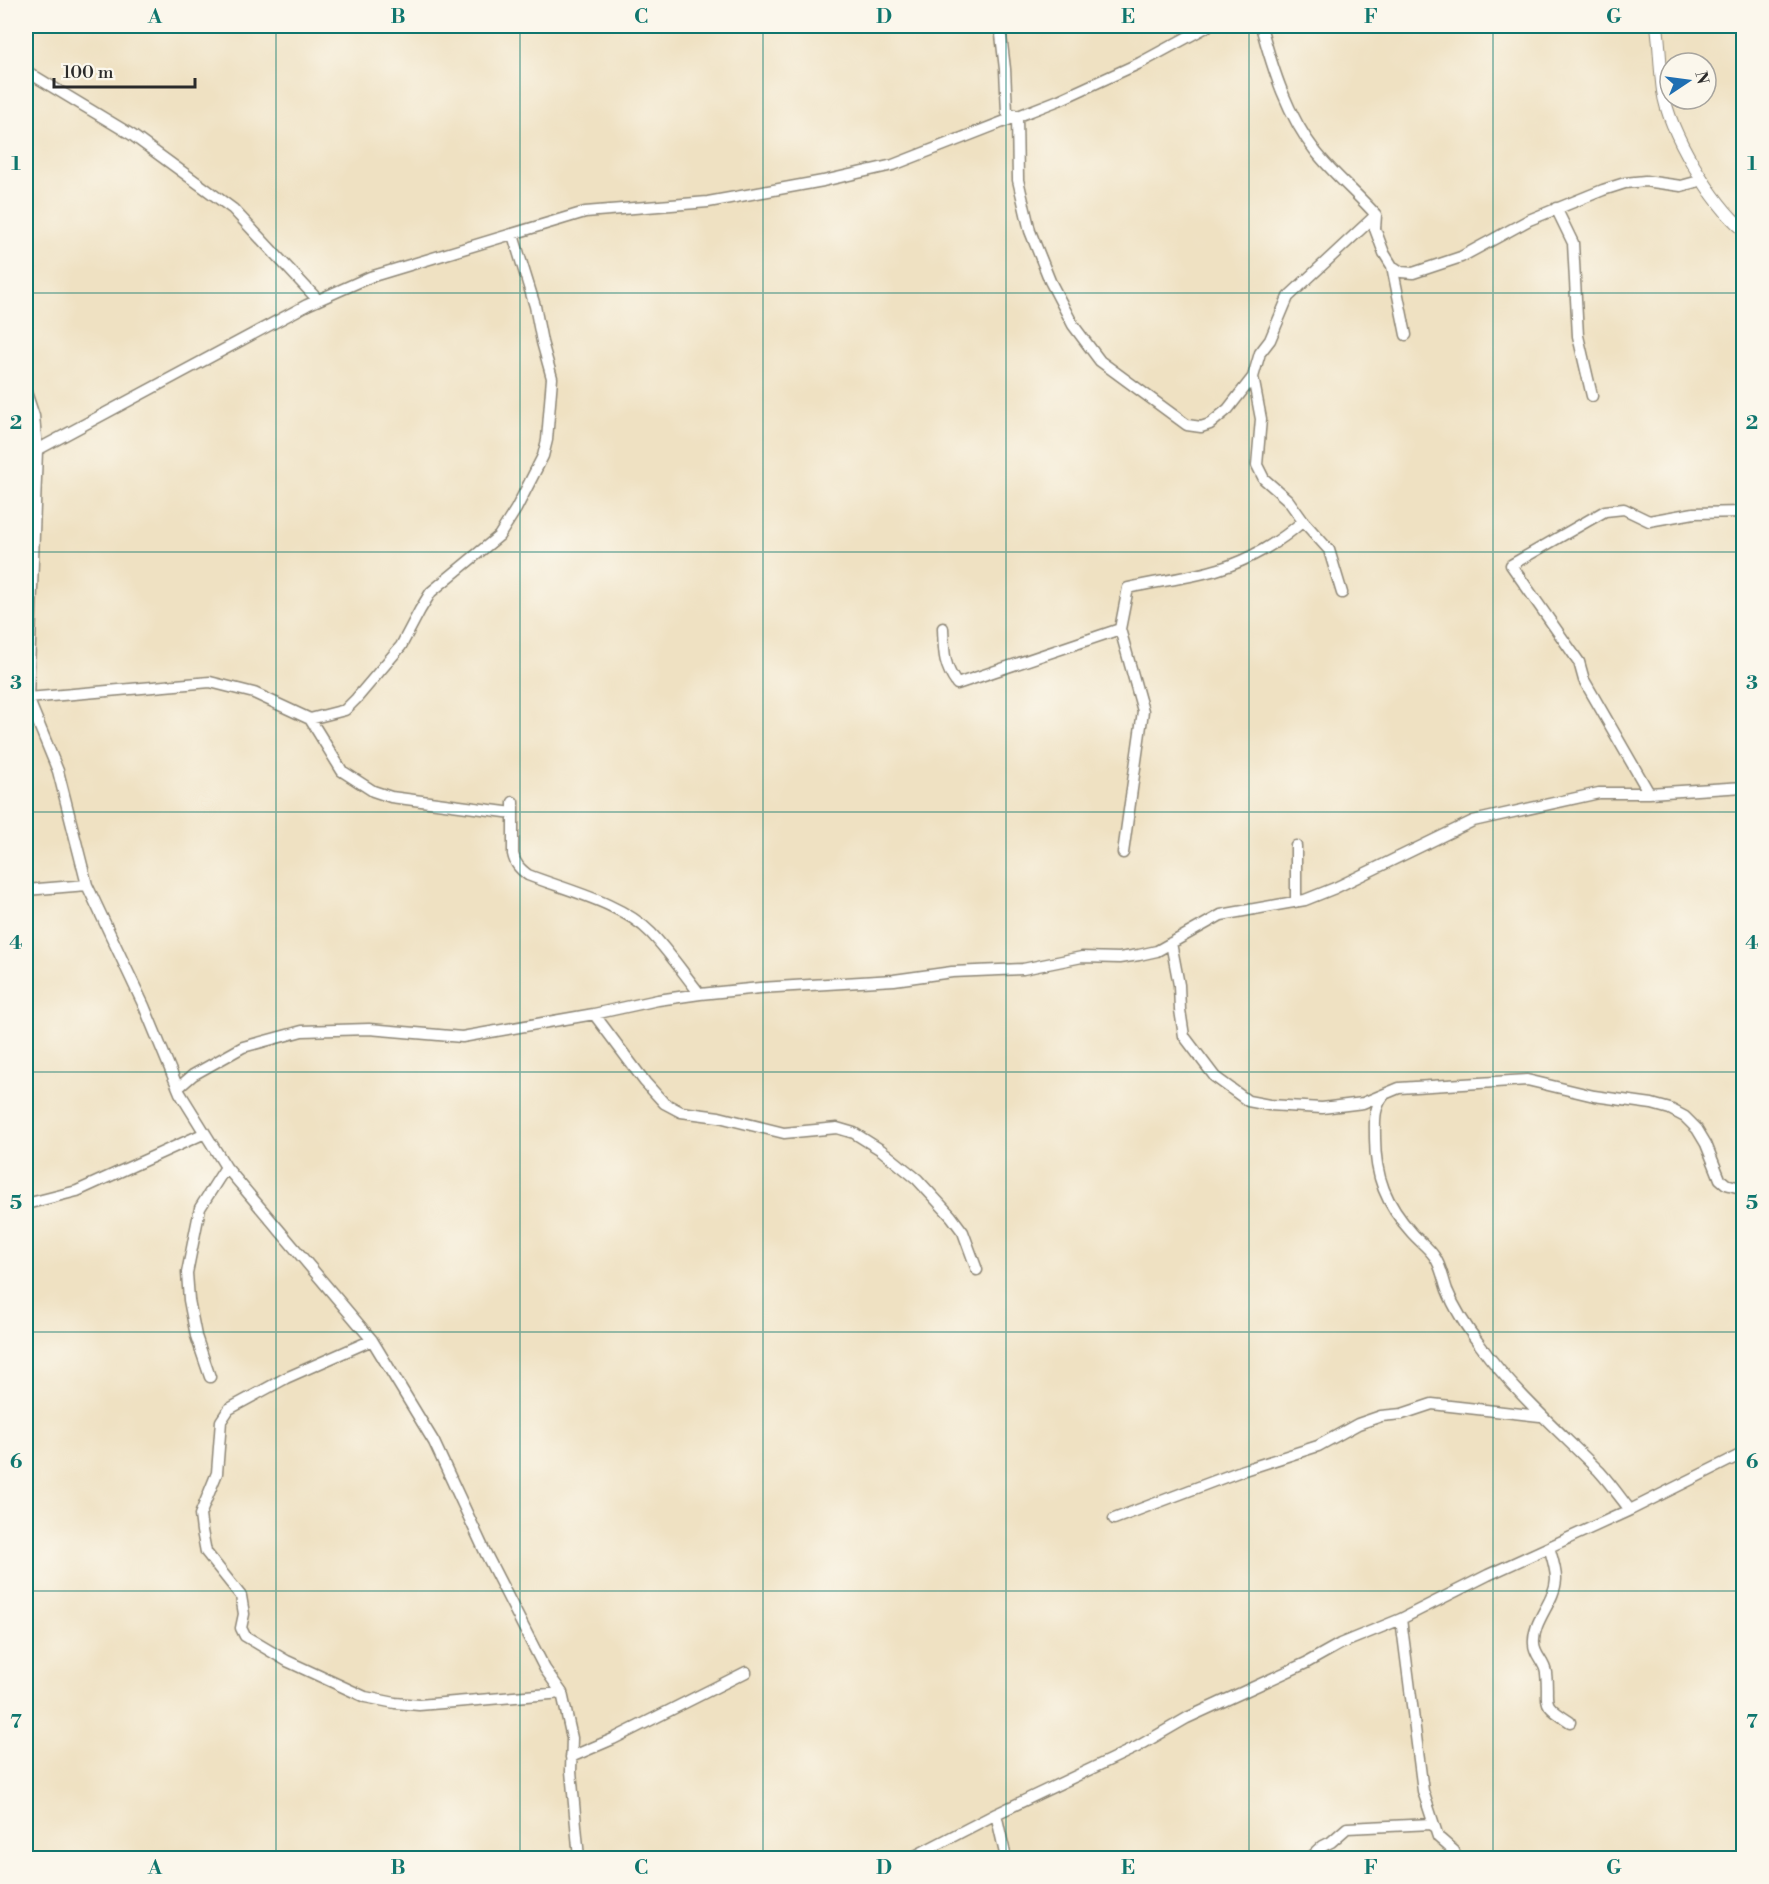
<svg xmlns="http://www.w3.org/2000/svg" width="1769" height="1884" font-family="'Libre Bodoni',serif">
	<rect width="100%" height="100%" fill="#fbf7ec"/>
	<filter id="ink" filterUnits="userSpaceOnUse"><feTurbulence type="fractalNoise" baseFrequency=".0167" numOctaves="2"/><feDisplacementMap in="SourceGraphic" scale="12" xChannelSelector="R" yChannelSelector="G"/><feConvolveMatrix kernelMatrix="1 2 1 2 8 2 1 2 1" color-interpolation-filters="sRGB"/></filter>
	<filter id="wash" filterUnits="userSpaceOnUse"><feTurbulence type="fractalNoise" baseFrequency=".008" numOctaves="4" result="noise"/><feDisplacementMap in="SourceGraphic" scale="24" xChannelSelector="R" yChannelSelector="G"/><feGaussianBlur stdDeviation="1.35" result="paint"/><feColorMatrix in="noise" values="0 0 0 0 0 0 0 0 0 0 0 0 0 0 0 0 0 1.4 0 .05"/><feComposite in="paint" operator="in"/></filter>
	<g filter="url(#wash)">
		<rect width="100%" height="100%" fill="#efe1c2"/>
	</g>
	<g filter="url(#ink)">
		<g fill="none" stroke-linecap="round" stroke-linejoin="round">
			<defs>
				<path id="minor" d="M1000 26 1005 69 1007 112 1017 116 1018 180 1030 231 1050 281 1073 325 1100 361 1187 425 1201 427 1210 424 1228 409 1253 377 1260 353 1270 340 1288 297 1376 215
					M1261 26C1273 70 1287 115 1316 152 1334 175 1357 193 1376 215L1375 229 1384 253 1392 266 1401 272 1413 273 1461 257 1529 220 1603 190 1625 183 1645 181 1681 186 1703 180
					M26 71 132 135 233 209 318 300
					M1556 208 1573 243 1578 336 1592 396
					M1392 266 1406 335
					M1253 377 1261 419 1257 465 1264 479 1288 500 1303 521 1329 550 1342 593
					M26 392 34 416 37 450 28 698 58 771 87 885 144 1006 180 1093 226 1167 372 1340 434 1442 486 1554 545 1669 562 1693 572 1738 571 1771 579 1858
					M37 450 307 305 370 277 585 212 708 202 823 181 893 165 1059 100 1140 63 1208 26
					M943 628C944 651 943 665 957 684L1120 629
					M28 698 210 682 254 693 310 719 342 771 373 791 391 797 513 813
					M310 719 345 710 356 699 401 646 420 610 431 592 499 536 516 509 543 456 547 440 552 378 542 342 535 306 513 235
					M1649 793 1584 680 1579 662 1511 565 1605 511 1624 509 1649 521 1694 513 1744 512
					M513 802V854C515 864 520 869 528 875 566 890 622 903 651 933 669 952 684 974 700 994
					M1123 853 1143 711 1120 629 1128 588C1158 581 1190 578 1219 569 1249 560 1280 542 1303 521
					M26 890 87 885
					M1296 901V846
					M1171 943 1179 985 1180 1010 1184 1036 1215 1077 1248 1101 1269 1105 1322 1108 1363 1103 1399 1088 1527 1080 1594 1096 1652 1104 1670 1109 1685 1117 1697 1129 1706 1144 1720 1179 1726 1184 1744 1189
					M594 1014 645 1082 664 1103 681 1112 719 1117 784 1133 837 1128 854 1133 881 1150 917 1179 951 1216 963 1232 977 1270
					M178 1088 193 1075 243 1047 302 1031 369 1029 462 1037 594 1014 658 1000 700 994 760 988 894 980 952 972 1023 969 1082 957 1119 958 1139 955 1157 951 1221 915 1305 900 1335 888 1473 821 1599 793H1649L1744 787
					M1384 1095C1373 1109 1375 1121 1375 1138 1375 1177 1386 1204 1412 1233 1419 1241 1428 1247 1434 1256 1441 1265 1443 1279 1447 1290 1455 1310 1467 1328 1480 1345 1514 1392 1558 1430 1599 1471 1610 1483 1620 1497 1630 1510
					M26 1204 77 1191 205 1133
					M372 1340 286 1378 229 1409 221 1421 217 1473 200 1515 202 1531 206 1552 241 1596 244 1614 241 1628 245 1636 287 1661 365 1697 395 1703 419 1705 562 1693
					M210 1377 196 1336 189 1300 187 1273 200 1208 226 1167
					M1114 1519 1241 1471 1318 1446 1358 1424 1381 1416 1402 1414 1432 1404 1540 1416
					M1549 1547C1552 1557 1556 1569 1556 1579 1555 1602 1532 1621 1534 1644 1534 1655 1545 1662 1546 1673 1550 1704 1538 1702 1570 1722
					M1401 1619 1423 1791 1438 1837 1454 1851 1457 1858
					M571 1757 613 1739 746 1672
					M996 1814 1006 1858
					M911 1858 996 1814 1137 1747 1187 1718 1306 1663 1340 1644 1401 1619 1488 1575 1630 1510 1744 1453
					M1310 1858 1323 1846 1331 1842 1347 1828 1432 1824"/>
				<path id="tertiary" d="M1657 26C1660 47 1660 69 1663 91 1669 132 1712 203 1744 230"/>
			</defs>
			<use href="#minor" stroke="#8d8676" stroke-width="13"/>
			<use href="#tertiary" stroke="#8d8676" stroke-width="14"/>
			<use href="#minor" stroke="#fff" stroke-width="10"/>
			<use href="#tertiary" stroke="#fff" stroke-width="12"/>
		</g>
	</g>
	<path fill="none" stroke="#0f766e" stroke-width="1.5" stroke-opacity="0.55" d="M276 26V1858M520 26V1858M763 26V1858M1006 26V1858M1249 26V1858M1493 26V1858M26 293H1744M26 552H1744M26 812H1744M26 1072H1744M26 1332H1744M26 1591H1744"/>
	<rect width="1769" height="1884" fill="none" stroke="#fbf7ec" stroke-width="66"/>
	<g transform="translate(1688 81) rotate(77)"><circle r="28" fill="#fbf7ec" stroke="#a8a59f" stroke-width="1.5"/>
	<path d="M0-4.5L10 22L0 15L-10 22Z" fill="#1f6fb2"/>
	<text y="-9" font-size="16" font-weight="bold" text-anchor="middle" fill="#2b2b2b">N</text>
	</g>
	<path d="M54 78v9h141v-9" fill="none" stroke="#2b2b2b" stroke-width="3"/>
	<text x="63" y="78" font-size="18" fill="#2b2b2b" stroke="#fbf7ec" stroke-width="4.5" paint-order="stroke">100 m</text>
	<rect x="33" y="33" width="1703" height="1818" fill="none" stroke="#0f766e" stroke-width="2"/>
	<g font-size="20" text-anchor="middle" font-weight="bold" fill="#0f766e">
		<text x="155" y="23">A</text>
		<text x="398" y="23">B</text>
		<text x="641" y="23">C</text>
		<text x="884" y="23">D</text>
		<text x="1128" y="23">E</text>
		<text x="1371" y="23">F</text>
		<text x="1614" y="23">G</text>
		<text x="16" y="170">1</text>
		<text x="1752" y="170">1</text>
		<text x="16" y="429">2</text>
		<text x="1752" y="429">2</text>
		<text x="16" y="689">3</text>
		<text x="1752" y="689">3</text>
		<text x="16" y="949">4</text>
		<text x="1752" y="949">4</text>
		<text x="16" y="1209">5</text>
		<text x="1752" y="1209">5</text>
		<text x="16" y="1468">6</text>
		<text x="1752" y="1468">6</text>
		<text x="16" y="1728">7</text>
		<text x="1752" y="1728">7</text>
		<text x="155" y="1874">A</text>
		<text x="398" y="1874">B</text>
		<text x="641" y="1874">C</text>
		<text x="884" y="1874">D</text>
		<text x="1128" y="1874">E</text>
		<text x="1371" y="1874">F</text>
		<text x="1614" y="1874">G</text>
	</g>
</svg>
